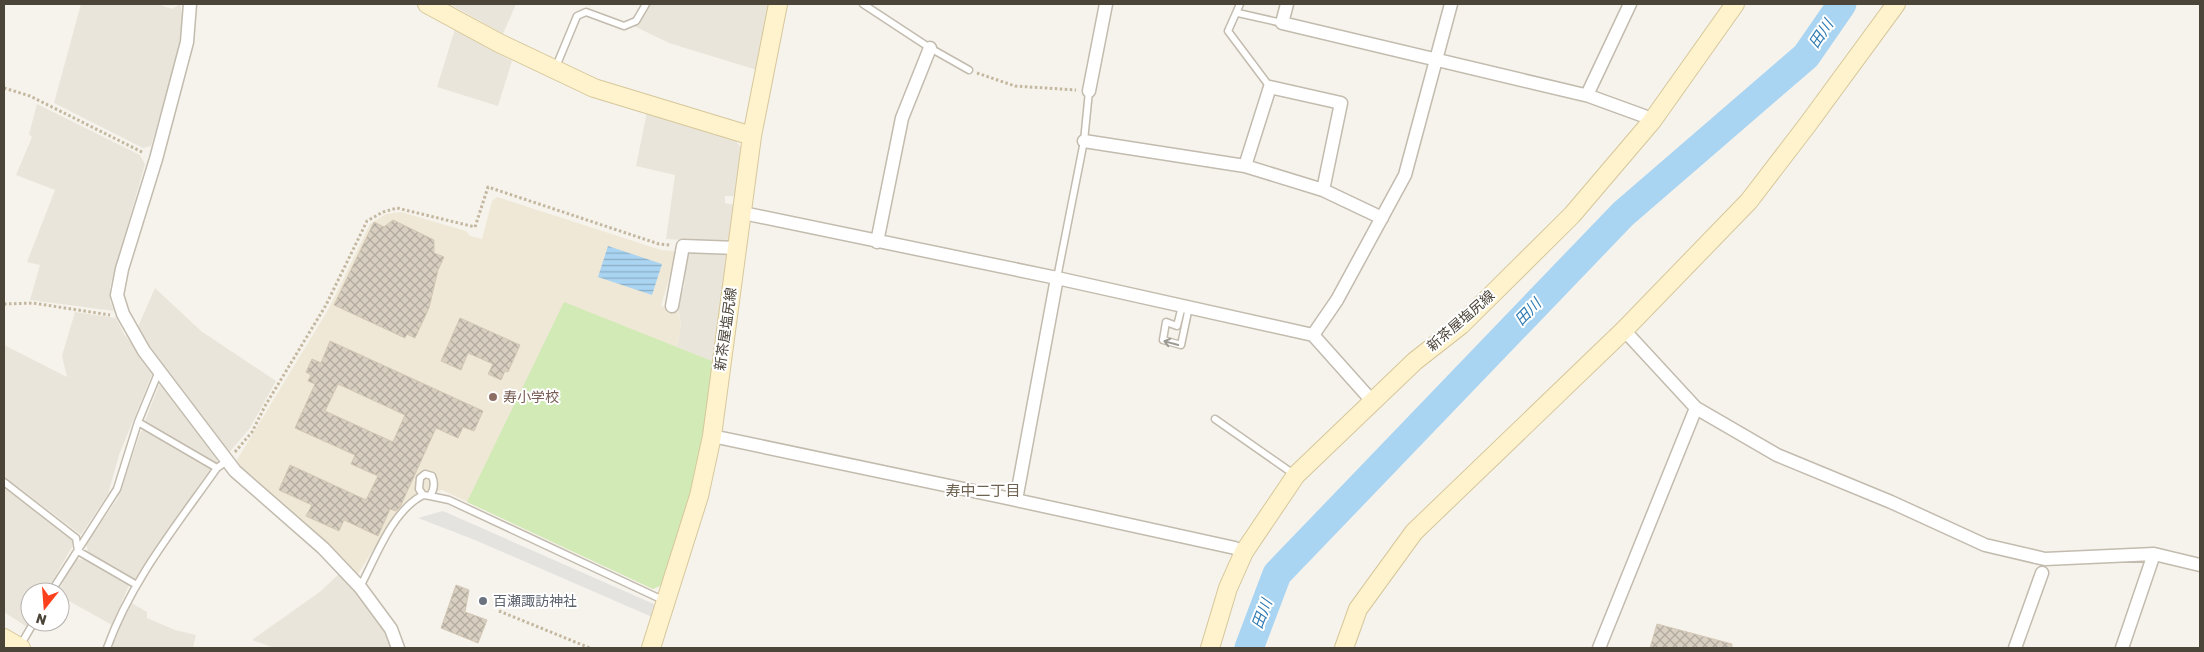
<svg xmlns="http://www.w3.org/2000/svg" width="2204" height="652" font-family="Rubik,'Noto Sans JP',sans-serif">
	<defs>
		<pattern id="water-rules" width="6" height="5" patternUnits="userSpaceOnUse" patternTransform="scale(1.25)"><rect width="6" height="5" fill="#a9d4f2"/><path d="M0 2.5h6" fill="none" stroke="#8caec5"/></pattern>
		<pattern id="building-cross-hatch" width="8" height="8" patternUnits="userSpaceOnUse" patternTransform="scale(1.25)"><rect width="8" height="8" fill="#d8cfc1"/><path d="M0 0l8 8M0 8l8-8" fill="none" stroke="#b1aa9e"/></pattern>
	</defs>
	<rect width="100%" height="100%" fill="#f6f3ec"/>
	<path fill="#eae5da" d="M81 4H157L172 9 180 4 184 23 176 59 151 146 143 148 54 103Z
		M450 4H516L503 34Z
		M650 4H772L757 70 669 43 634 26 639 22Z
		M455 29 512 61 498 106 437 87Z
		M37 104 140 155 145 164 110 287V301L114 311 30 300 40 265 27 262 55 190 16 175 32 137 29 134Z
		M647 112 735 140 744 151 737 196H725V203L739 206 733 243 666 239 675 175 636 166Z
		M691 250 735 252 717 363 677 347 681 324 677 304 684 287 686 256Z
		M155 288 201 331 276 381 250 428 227 455 145 344 137 329Z
		M75 312 116 318 124 334 153 372 119 455 108 494 81 535 18 487 4 479V345L67 377 62 356Z
		M159 385 164 386 219 463 210 462 145 421Z
		M147 430 213 469 134 581 89 555 86 544 118 498 141 431Z
		M4 485 72 538V547L46 592H30V622L27 627 4 612Z
		M75 559 87 560 129 585 112 625 60 596V592H58Z
		M340 573 362 594 390 641 392 648H275L252 640 321 591Z
		M130 602 147 612V618L175 630 196 635 193 648H110L117 629Z"/>
	<path fill="#efe8d6" d="M497 197 661 250 674 251 676 255 661 306 677 309 681 324 677 347 717 363 662 585 653 589 442 490 414 496 396 513 358 574 235 463 328 310 370 224 386 214 401 212 466 231 470 236 482 239 492 201Z"/>
	<path fill="#d2eab5" d="M564 302 717 363 697 475 662 585 653 589 467 502Z"/>
	<path fill="#e5e3e0" d="M443 511 656 605 652 617 475 540 418 518Z"/>
	<path fill="url(#water-rules)" d="M608 246 662 264 652 295 598 277Z"/>
	<g fill="none" stroke-linecap="round" stroke-linejoin="round">
		<path stroke="#a9d4f2" stroke-width="29" d="M1249 648 1277 574 1623 214 1806 56 1842 4"/>
	</g>
	<path fill="url(#building-cross-hatch)" stroke="#d3c7b4" fill-rule="evenodd" d="M393 220 434 240V253L444 257 438 270 429 308 415 338 407 334 405 338 334 305 374 222 384 227Z
		M460 318 520 345 508 372 505 371 501 380 488 374 493 364 468 353 461 370 441 361Z
		M330 341 483 411 474 431 463 427 458 438 436 428 400 507 396 511 390 509 378 536 344 520 339 531 306 516 312 505 279 490 290 465 366 500 378 476 351 464 355 455 295 428 315 384 308 381 311 375 306 372 312 359 321 363ZM338 384 405 415 393 442 325 411Z
		M456 585 469 590 465 612 487 620 478 643 441 628Z
		M1657 624 1732 644V648H1650Z"/>
	<g fill="none" stroke-linecap="round" stroke-linejoin="round">
		<defs>
			<path id="lane" d="M863 4 930 48 969 70
				M1240 4 1228 31 1270 87
				M1238 13 1282 23
				M555 69 577 16 586 12 624 26 636 21 646 4
				M1057 278 1084 141 1089 91
				M1182 306 1177 326 1166 322 1163 340 1181 345 1189 307
				M1215 419 1295 475
				M138 422 217 468
				M425 474 432 476C435 483 434 490 430 496L423 495 419 489 420 478Z
				M4 482 76 538 78 551 135 584
				M430 496 449 500 665 601
				M360 587C376 557 392 511 423 495
				M51 592 117 489 138 422 159 371
				M20 646 34 622
				M107 648C131 581 176 526 217 468L227 461"/>
			<path id="street" d="M190 4 187 42 156 159 122 269 117 295 123 314 144 351 235 471 323 548 360 587 391 629 398 648
				M1287 4 1282 23 1589 96 1644 116 1652 121
				M1089 91 1106 4
				M1587 95 1630 4
				M1084 141 1245 166 1323 190 1382 218
				M1245 166 1270 87 1341 103 1323 190
				M743 213 1057 278 1313 335
				M877 242 902 118 930 48
				M672 306 683 246 737 248
				M1624 330 1696 408 1777 455 1891 502 1985 545 2045 559 2154 554 2200 565
				M1372 401 1313 335 1337 300 1405 175 1451 4
				M712 436 1016 500 1235 548
				M1016 500 1057 278
				M1599 648 1696 408
				M2015 648 2042 573
				M2122 648 2154 554"/>
			<path id="secondary" d="M427 4 499 43 594 88 752 136
				M4 638 21 648
				M651 648 699 496 712 436 752 136 778 4
				M1210 648 1228 588 1244 552 1296 475 1415 361 1461 325 1572 215 1652 121 1735 4
				M1344 648 1358 609 1414 532 1624 330 1749 201 1808 124 1896 4"/>
		</defs>
		<use href="#lane" stroke="#c2bbae" stroke-width="9"/>
		<use href="#street" stroke="#c2bbae" stroke-width="15"/>
		<use href="#secondary" stroke="#d6c79b" stroke-width="20"/>
		<path stroke="#c4b79f" stroke-width="3" stroke-dasharray="2.5 2.5" stroke-linecap="butt" d="M977 73 1015 86 1076 90
			M4 88 30 96 144 153
			M4 304 33 303 110 315
			M235 452 252 432 265 406 326 305 367 221 383 212 397 208 475 227 488 187 659 244 670 245
			M499 611 590 648"/>
		<use href="#lane" stroke="#fff" stroke-width="6"/>
		<use href="#street" stroke="#fff" stroke-width="12"/>
		<use href="#secondary" stroke="#fff3cd" stroke-width="18"/>
	</g>
	<defs><path id="oneway-shaft" d="M-6 0H5M1.5-3L5.5 0L1.5 3" fill="none" stroke-width="1.6" stroke-linecap="round" stroke-linejoin="round" transform="scale(1.25)"/></defs>
	<use stroke="#9c9892" href="#oneway-shaft" transform="translate(1171 343) rotate(-165)"/>
	<circle fill="#8d6e63" stroke="#fff" stroke-width="2" cx="493" cy="397" r="5"/>
	<circle fill="#6b7280" stroke="#fff" stroke-width="2" cx="483" cy="601" r="5"/>
	<g text-anchor="middle" dominant-baseline="central" stroke-width="4" stroke-linejoin="round" paint-order="stroke">
		<g font-size="14" fill="#4b4439" stroke="#fff">
			<text transform="translate(1461 321) rotate(-41)">新茶屋塩尻線</text>
			<text transform="translate(726 329) rotate(-82)">新茶屋塩尻線</text>
		</g>
		<g font-size="14" fill="#785e54" stroke="#fff" text-anchor="start">
			<text x="503" y="397">寿小学校</text>
		</g>
		<g font-size="14" fill="#5b616d" stroke="#fff" text-anchor="start">
			<text x="493" y="601">百瀬諏訪神社</text>
		</g>
		<g font-size="15" font-style="italic" fill="#2e7ab2" stroke="#fff">
			<text transform="translate(1821 34) rotate(-56)">田川</text>
			<text transform="translate(1528 312) rotate(-46)">田川</text>
			<text transform="translate(1262 614) rotate(-69)">田川</text>
		</g>
		<g font-size="15" fill="#6e6250" stroke="#fff">
			<text x="983" y="491">寿中二丁目</text>
		</g>
	</g>
	<rect width="2204" height="652" fill="none" stroke="#4b4439" stroke-width="10"/>
	<g transform="translate(45 607) rotate(197)"><circle r="24" fill="#ffffff" stroke="#b7b4b0"/>
	<path d="M0-4L9 19L0 12L-9 19Z" fill="#fc3f1d"/>
	<text y="-8" font-size="14" font-weight="bold" text-anchor="middle" fill="#4b4439">N</text>
	</g>
</svg>
